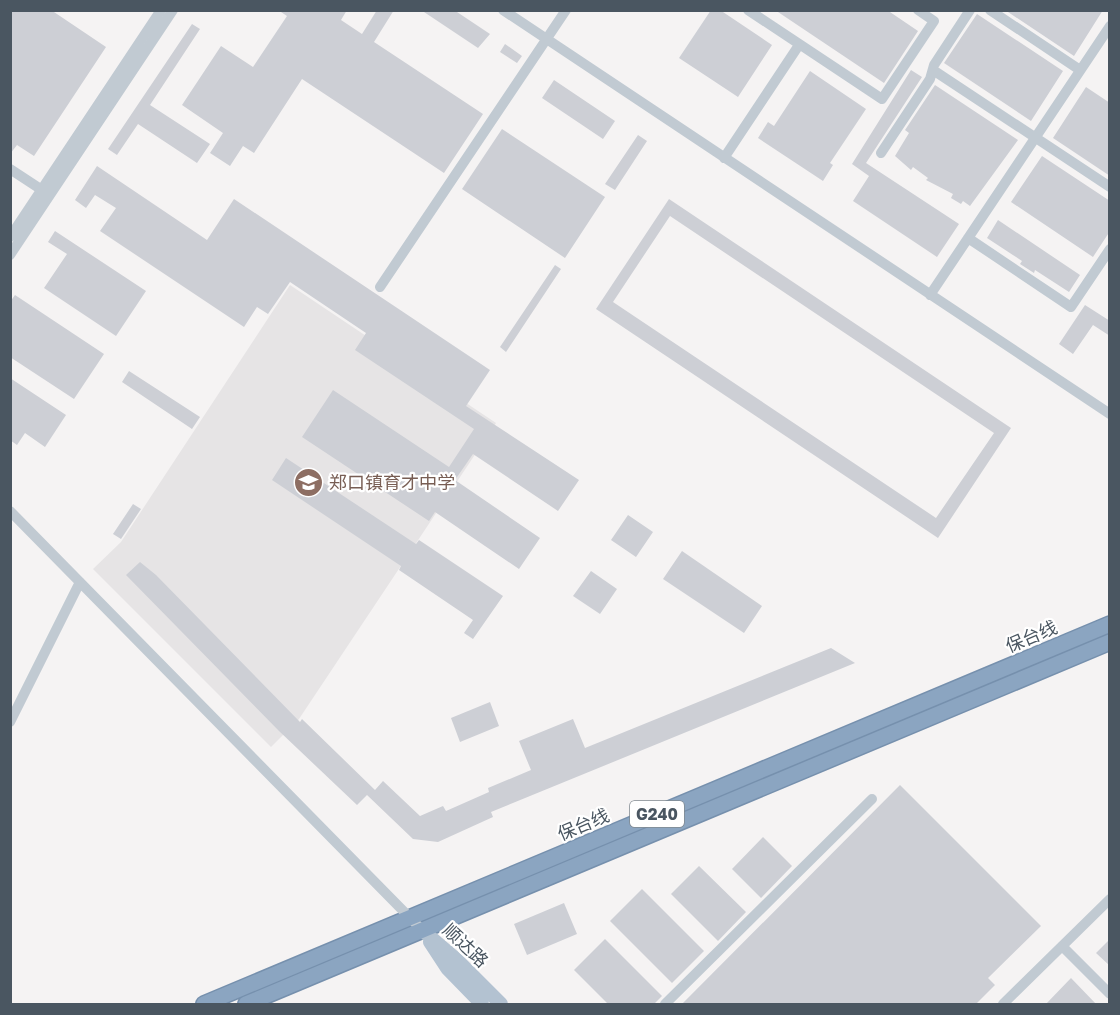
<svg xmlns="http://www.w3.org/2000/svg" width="1120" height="1015" font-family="'Golos Text','Noto Sans SC',sans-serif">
	<rect width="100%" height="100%" fill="#f5f3f3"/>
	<path fill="#e6e4e5" d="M290 285 496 423 299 719 271 747 93 569 121 542Z"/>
	<path fill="#cdcfd5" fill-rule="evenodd" d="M10 10H51L106 47 34 156 17 145 10 154Z
		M278 10H347L341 20 362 34 377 10H394L374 42 483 114 444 173 302 79 254 153 243 146 230 166 210 153 223 133 182 105 221 46 253 67 287 16Z
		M421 10H454L490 34 478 48Z
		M711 10H720L772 45 738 97 679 58Z
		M775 10H887L918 31 884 83Z
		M1005 10H1103L1074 56Z
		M977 14 1063 71 1031 121 944 63Z
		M192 24 200 29 150 105 210 144 197 163 138 124 117 155 108 149Z
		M505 44 522 56 517 63 500 52Z
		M911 70 922 77 866 163 959 224 937 257 853 201 869 176 852 164Z
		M810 71 866 109 830 163 833 165 823 181 758 138 768 122 774 126Z
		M554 80 615 121 603 139 542 98Z
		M935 85 1018 140 970 206 963 201 961 204 951 198 953 194 926 180 928 178 913 167 911 170 895 156 909 133 905 130Z
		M1086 87 1110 103V176L1053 138Z
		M502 129 605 197 565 258 462 189Z
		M638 135 647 141 615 190 605 184Z
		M1042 156 1110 201V231L1093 257 1011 202Z
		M97 166 207 240 234 199 490 370 466 406 579 480 558 511 473 454 455 480 540 538 519 569 435 512 429 521 302 437 333 390 449 467 474 429 355 350 366 333 290 282 268 314 257 307 244 327 100 231 116 208 95 195 86 208 75 200Z
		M669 199 1011 428 938 538 596 309ZM670 216 994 433 936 518 613 302Z
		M998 220 1080 275 1069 292 1035 270 1034 273 1020 264 1022 261 987 238Z
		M55 231 146 291 116 336 44 288 67 254 48 242Z
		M555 265 561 269 506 352 500 347Z
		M15 295 104 354 74 399 10 357V302Z
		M1085 305 1110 321V336L1093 325 1073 354 1059 344Z
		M129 371 200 417 192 429 122 382Z
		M10 378 66 415 45 447 25 433 17 445 10 440Z
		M286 458 416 544 419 540 503 596 473 639 464 633 473 620 399 570 401 566 272 480Z
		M133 504 141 509 121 539 113 534Z
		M628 515 653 532 636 557 611 540Z
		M682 551 762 606 744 633 663 579Z
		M140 562 156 575 300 722 302 719 375 790 383 781 420 816 443 806 446 811 489 792 488 788 531 770 519 741 573 719 585 748 831 648 855 663 491 812 493 817 438 842 413 839 367 795 357 805 279 731 126 575Z
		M591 571 617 589 600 614 573 596Z
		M490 702 499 726 460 742 451 718Z
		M900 785 1041 926 988 978 995 985 975 1005H681Z
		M763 837 792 866 761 898 732 869Z
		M699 866 746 912 718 941 671 894Z
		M642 889 704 951 672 983 610 921Z
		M564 903 577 934 527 955 514 924Z
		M605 939 662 996 653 1005H609L574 970Z
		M1110 939V966L1096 953Z
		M1071 978 1097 1005H1045Z"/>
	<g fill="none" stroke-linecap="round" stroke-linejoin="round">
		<defs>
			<path id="highway" d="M204 1004 1110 624
				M246 1004 1110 642"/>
		</defs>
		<use href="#highway" stroke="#7690ad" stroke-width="18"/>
		<path stroke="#c1cad2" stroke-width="10" d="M503 10 1110 414
			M748 10 882 99 934 21 918 10
			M990 10 1080 70
			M933 70 1110 187
			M881 153 930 79 934 65 970 10
			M724 158 799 45
			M10 169 42 190
			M10 237 161 10
			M968 238 1071 307 1110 249
			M10 255 173 10
			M380 287 566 10
			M930 295 1110 26
			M10 511 422 930
			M10 722 80 582
			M1062 946 1110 994
			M665 1004 872 799
			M1003 1004 1110 899"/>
		<path stroke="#b3c2d1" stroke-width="14" d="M422 930 456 959 501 1004
			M430 942 447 968 482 1004"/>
		<use href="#highway" stroke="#8ba5c1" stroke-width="15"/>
	</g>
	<defs>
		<symbol id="school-disc" viewBox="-11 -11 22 22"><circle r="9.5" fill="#8d6e63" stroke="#fff"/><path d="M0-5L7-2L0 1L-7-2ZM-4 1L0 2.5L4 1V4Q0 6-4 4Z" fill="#fff"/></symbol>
	</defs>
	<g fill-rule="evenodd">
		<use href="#school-disc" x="292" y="466" width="33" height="33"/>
	</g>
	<g text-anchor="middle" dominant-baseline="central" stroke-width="4.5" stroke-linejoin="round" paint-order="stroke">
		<rect fill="#fff" stroke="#808990" stroke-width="1.5" x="630" y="801" width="54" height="26" rx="4.5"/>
		<g font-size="16" font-weight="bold" fill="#4a5661">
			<text x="657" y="814">G240</text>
		</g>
		<g font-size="18" fill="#785e54" stroke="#fff" text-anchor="start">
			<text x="329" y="482">郑口镇育才中学</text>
		</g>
		<g font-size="18" fill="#4a5661" stroke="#fff">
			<text transform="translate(1031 636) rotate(-23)">保台线</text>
			<text transform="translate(583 824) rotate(-23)">保台线</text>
			<text transform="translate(466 945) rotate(43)">顺达路</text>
		</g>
	</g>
	<rect width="1120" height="1015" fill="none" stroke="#4a5661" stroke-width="24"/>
</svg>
